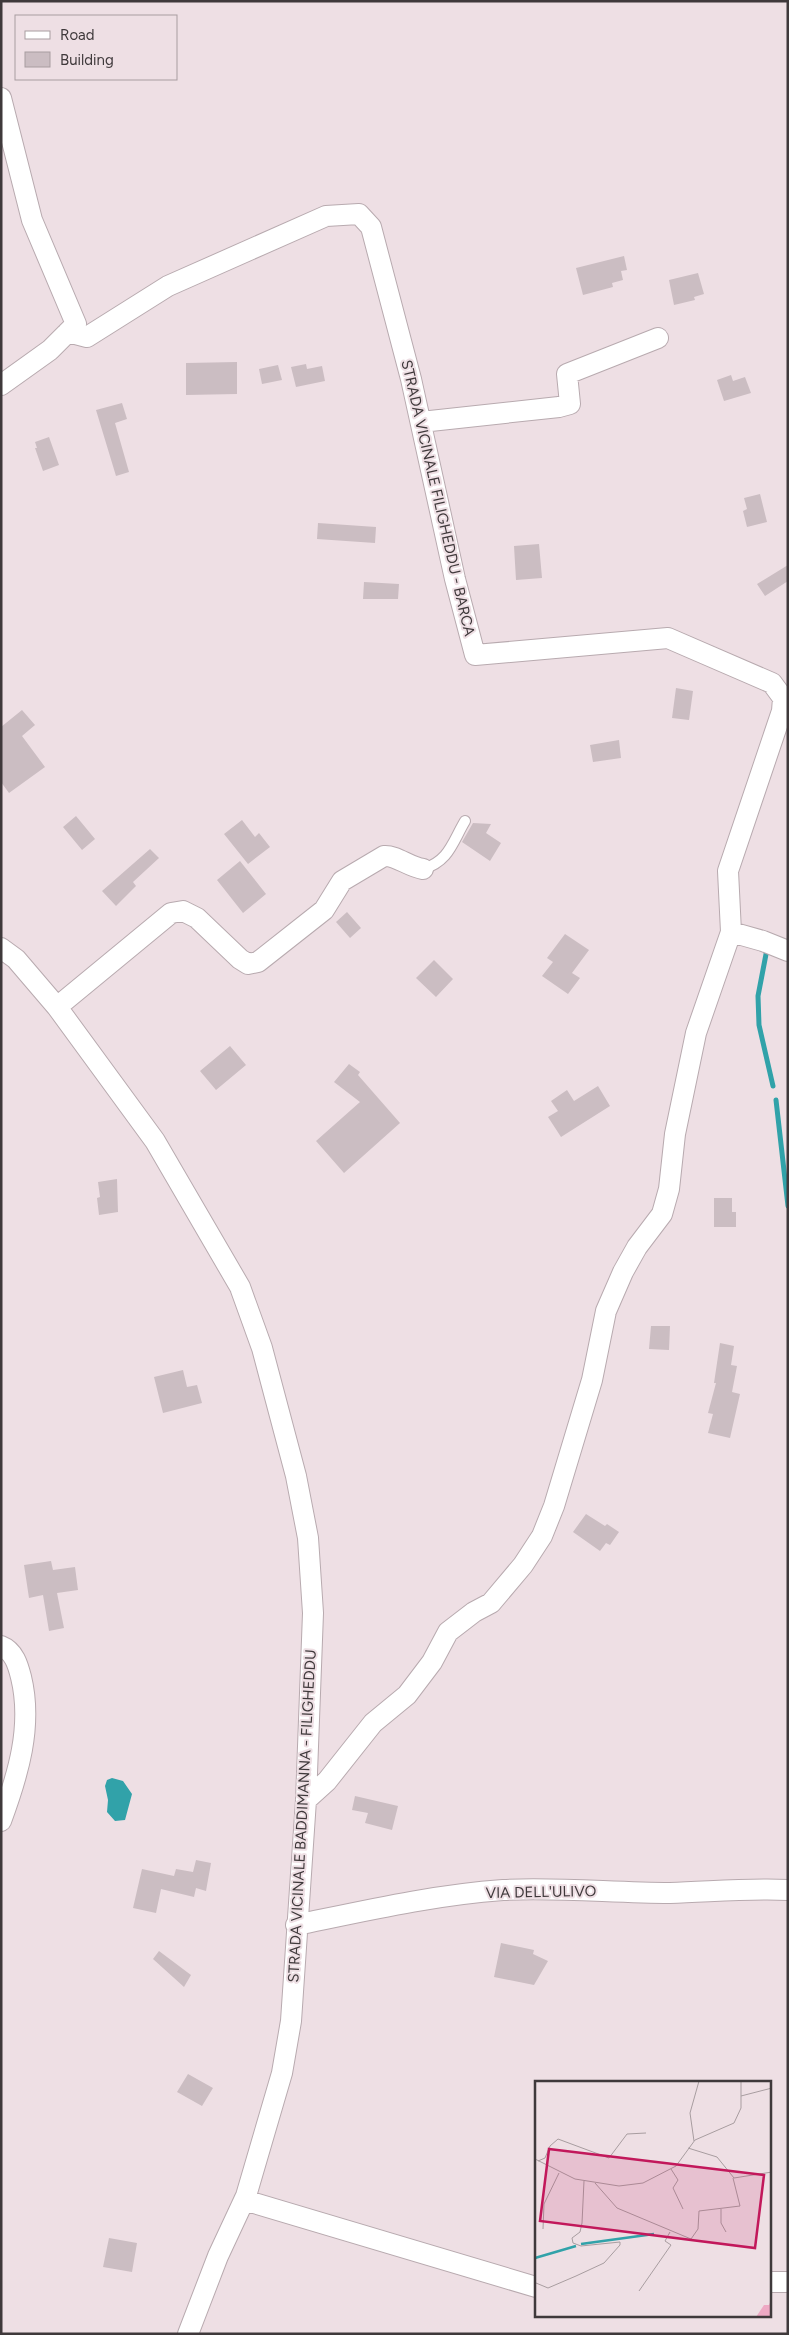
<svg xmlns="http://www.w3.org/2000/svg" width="789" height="2335" font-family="Figtree,sans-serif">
	<rect width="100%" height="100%" fill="#eedfe4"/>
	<path fill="#31a2a9" d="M112 1778 123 1781 132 1794 125 1820 115 1821 107 1812 108 1800 105 1786 107 1780Z"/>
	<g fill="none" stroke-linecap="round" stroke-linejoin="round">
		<path stroke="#31a2a9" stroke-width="5" d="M767 949 758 996 759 1025 773 1086
			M776 1100 788 1206"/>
	</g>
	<path fill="#cbbdc2" d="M624 256 627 270 621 271 623 280 612 283 613 287 583 295 576 268Z
		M698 273 704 294 694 297 695 300 674 305 669 280Z
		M237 362V394L186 395V363Z
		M306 364 307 369 322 366 325 381 296 387 291 367Z
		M278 365 282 380 262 384 259 369Z
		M731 375 733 381 745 377 751 393 724 401 717 380Z
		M122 403 127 419 115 423 129 472 116 476 96 410Z
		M49 437 59 465 43 471 35 448H37L35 442Z
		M760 494 767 522 747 527 743 511 747 509 744 498Z
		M318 523 376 527 375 543 317 539Z
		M539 544 542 578 516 580 514 546Z
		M788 565V581L765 596 757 584Z
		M364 582 399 584 398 599H363Z
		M676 688 693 691 689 720 672 718Z
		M22 710 35 725 22 736 45 767 9 793 1 782V727Z
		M619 740 621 758 593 762 590 745Z
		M76 816 95 839 82 850 63 827Z
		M242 820 255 837 259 833 270 847 248 864 224 834Z
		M473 823 491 824 486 833 501 843 490 861 462 842Z
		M150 849 159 858 133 882 136 886 116 906 102 891Z
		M240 861 266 894 243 913 217 880Z
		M347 912 361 928 350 938 336 922Z
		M565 934 589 950 572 973 580 978 568 994 542 976 553 962 547 958Z
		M434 960 453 979 436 997 416 978Z
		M230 1046 246 1065 216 1090 200 1071Z
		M349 1064 360 1072 358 1075 400 1123 344 1173 316 1141 360 1102 334 1082Z
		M598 1086 610 1106 561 1137 548 1117 558 1111 551 1101 567 1090 574 1101Z
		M117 1179 118 1212 99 1215 97 1198 100 1197 98 1182Z
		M714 1198H732V1212H736V1227H714Z
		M651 1326H670L669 1350 649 1349Z
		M720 1343 734 1346 731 1365 737 1366 732 1392 740 1394 730 1438 708 1433 713 1414 708 1413 716 1383H714Z
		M183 1370 187 1387 197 1385 202 1403 163 1413 154 1377Z
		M586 1514 605 1526 607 1524 619 1532 610 1545 606 1543 600 1551 573 1532Z
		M51 1561 53 1570 75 1567 78 1590 57 1593 64 1628 49 1631 43 1595 29 1598 24 1565Z
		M355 1796 398 1806 392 1830 365 1823 368 1813 352 1810Z
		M196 1860 211 1863 206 1891 196 1888 194 1897 161 1889 156 1913 133 1908 142 1869 174 1876 176 1869 193 1872Z
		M501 1943 534 1950 533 1954 548 1961 534 1985 494 1977Z
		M159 1951 191 1975 184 1987 153 1959Z
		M188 2074 213 2088 202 2106 177 2092Z
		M109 2238 137 2243 132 2272 103 2267Z"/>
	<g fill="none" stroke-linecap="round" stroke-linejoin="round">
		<defs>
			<path id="lane" d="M423 869C449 861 452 843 465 821"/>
			<path id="street" d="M1 98 32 220 76 324 50 350 1 385
				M68 332 87 337 168 286 326 216 359 214 371 227 411 379 455 579 475 655 668 638 772 683 783 698 782 711 728 871 731 932 696 1033 675 1134 669 1189 662 1214 637 1247 623 1272 606 1311 592 1380 554 1506 542 1536 523 1565 491 1603 474 1612 448 1632 432 1662 407 1695 373 1723 327 1781 306 1800
				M421 422 559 407 570 404 567 374 658 338
				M731 932 763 941 788 951
				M1 948 16 959 57 1007 155 1141 240 1287 262 1348 296 1476 308 1538 313 1613 306 1800 291 2021 282 2073 246 2196 218 2256 188 2334
				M57 1007 171 913 183 911 197 918 240 959 248 964 258 962 324 910 342 881 384 856C396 855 409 867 423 869
				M1 1646C14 1651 18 1665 21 1677 33 1726 18 1775 1 1821
				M296 1925C364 1911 433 1895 503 1890 558 1887 614 1893 670 1893 709 1892 748 1888 788 1890
				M244 2200 536 2287
				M770 2282H788"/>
		</defs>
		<use href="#lane" stroke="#b8aaaf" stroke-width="12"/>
		<use href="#street" stroke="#b8aaaf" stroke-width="22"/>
		<use href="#lane" stroke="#fff" stroke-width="10"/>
		<use href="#street" stroke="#fff" stroke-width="20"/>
	</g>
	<g text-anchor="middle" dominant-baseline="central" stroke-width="4" stroke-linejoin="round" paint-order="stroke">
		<g font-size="15" fill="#3f393b" stroke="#eedfe4">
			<text transform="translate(438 498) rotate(77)">STRADA VICINALE FILIGHEDDU - BARCA</text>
			<text transform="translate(302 1816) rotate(-87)">STRADA VICINALE BADDIMANNA - FILIGHEDDU</text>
			<text transform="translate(541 1892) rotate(-1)">VIA DELL'ULIVO</text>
		</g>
	</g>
	<g transform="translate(535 2081)">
		<rect width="236" height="236" fill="#eedfe4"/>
		<path d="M236 219V236H221L229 224H234Z" fill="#eea9c4"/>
		<path fill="none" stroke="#31a2a9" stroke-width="2.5" d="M46 163 119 153M0 177 41 165"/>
		<path fill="none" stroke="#a89da0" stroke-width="1" d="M206 15 237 7M159 60 155 32 164 0M153 67 182 76 199 97 237 91M0 78 40 98 84 105 108 102 141 85 160 59 199 42 206 27V0M3 80 10 77 15 65 23 58 74 77 92 53 111 52M136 88 143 99 138 107 148 128M60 102 82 127 156 158 163 148 164 130 205 125 198 97M186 128V142L191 151M8 148 9 123 24 92M1 202 13 207 41 195 69 182 85 164V161L46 165 38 162 37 157 45 151 47 142 49 100M104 210 136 164 130 160 135 151"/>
		<path fill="#c2185b" fill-opacity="0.15" stroke="#c2185b" stroke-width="2.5" d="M14 68 229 94 220 167 5 140Z"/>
		<rect width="236" height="236" fill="none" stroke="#3f393b" stroke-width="2.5"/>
	</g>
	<rect width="789" height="2335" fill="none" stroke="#3f393b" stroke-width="5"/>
	<rect x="15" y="15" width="162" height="65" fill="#eedfe4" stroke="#a89da0"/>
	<rect x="25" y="31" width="25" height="8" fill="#ffffff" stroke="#a89da0"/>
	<text x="60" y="40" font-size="15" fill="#3f393b">Road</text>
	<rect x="25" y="52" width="25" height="15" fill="#cbbdc2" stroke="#a89da0"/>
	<text x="60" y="65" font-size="15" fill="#3f393b">Building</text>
</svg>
